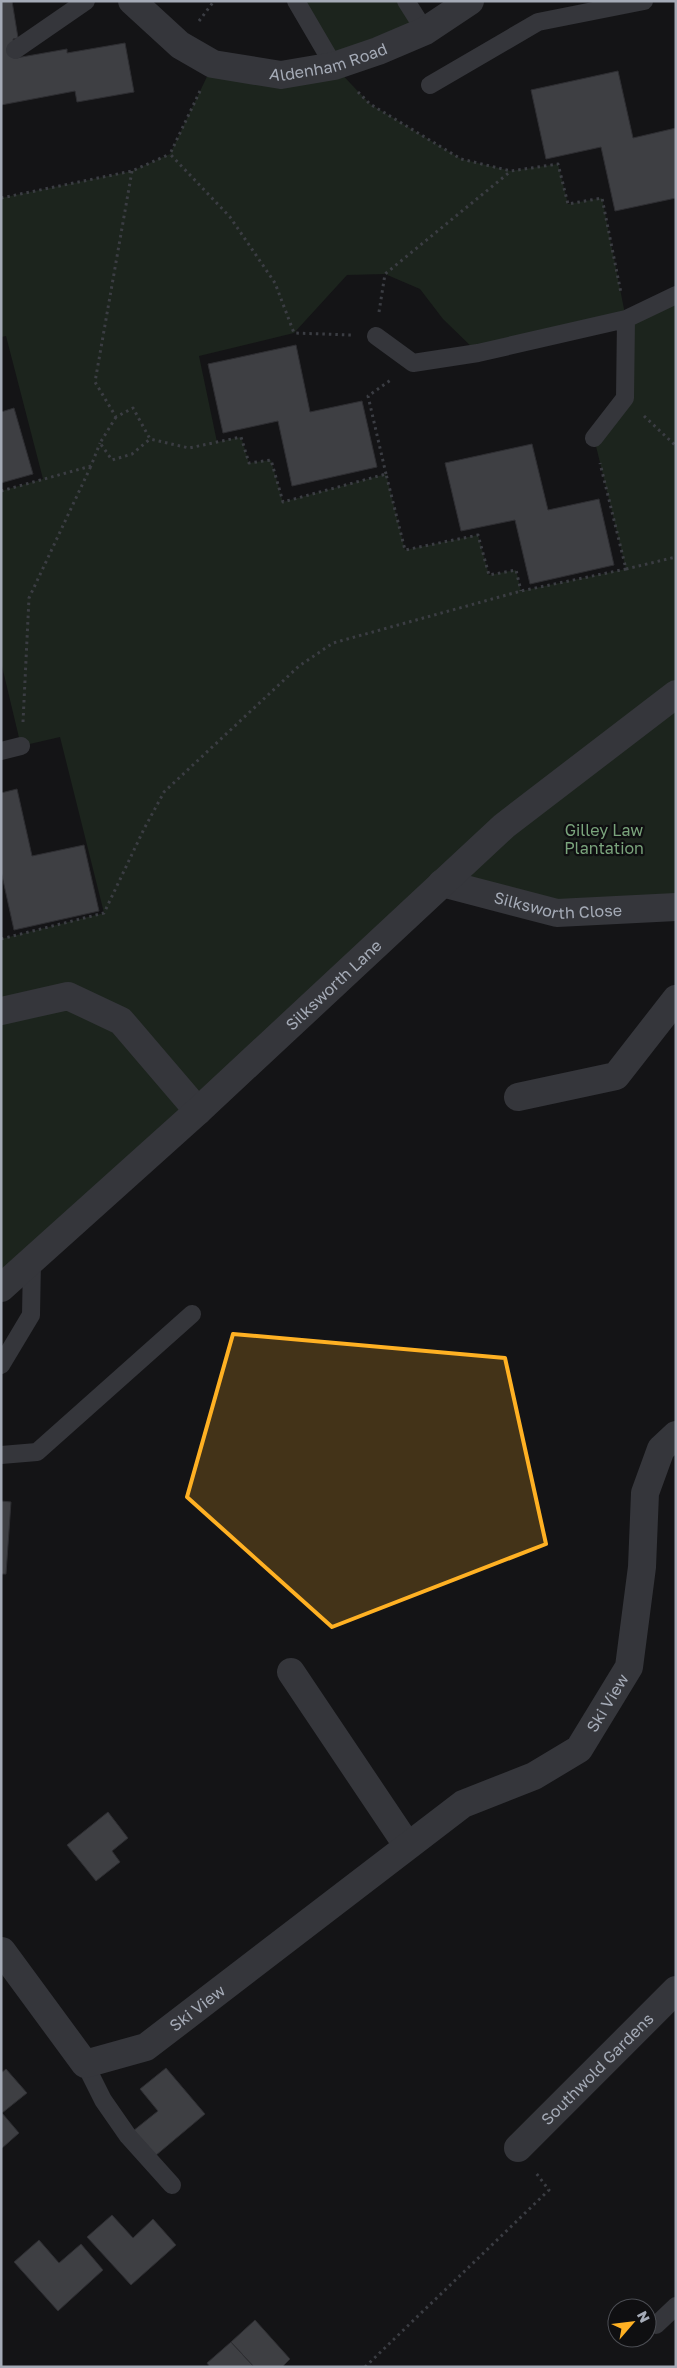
<svg xmlns="http://www.w3.org/2000/svg" width="677" height="2368" font-family="'Golos Text',sans-serif">
	<rect width="100%" height="100%" fill="#141416"/>
	<path fill="#1c241d" fill-rule="evenodd" d="M296 1H406L425 31 334 66 370 104 461 159 511 171 558 164 568 204 602 198 626 319 676 295V907L557 913 442 883 1 1288V939L104 913 60 737 21 746 1 662V491L43 479 6 336 1 337V198L132 171 170 154 213 64 333 66ZM385 274 420 289 443 319 478 353 626 319 625 398 594 438 626 569 521 591 516 570 489 575 478 535 405 550 386 474 283 502 271 460 249 463 241 437 217 442 199 356 294 333 347 275Z"/>
	<path fill="#3e3f43" stroke="#2e2e32" d="M1 1H12L18 38 13 39 16 58 67 49V53L125 43 134 92 77 102 75 91 1 105Z
		M618 71 633 138 676 128V198L615 211 601 147 546 159 531 90Z
		M296 345 310 412 362 401 377 467 292 486 278 421 223 433 208 364Z
		M14 408 33 474 1 483V412Z
		M532 444 548 510 599 499 614 565 530 584 515 520 461 531 445 463Z
		M17 789 32 856 84 845 99 911 14 930 1 871V793Z
		M1 1501 11 1502 6 1574H1Z
		M108 1812 128 1838 112 1851 120 1862 96 1881 67 1845Z
		M166 2068 205 2114 155 2156 133 2131 158 2111 140 2089Z
		M6 2069 27 2093 2 2113 19 2133 1 2149V2073Z
		M112 2215 133 2238 153 2219 176 2245 131 2285 87 2237Z
		M39 2240 59 2263 81 2244 103 2270 58 2311 14 2262Z
		M255 2320 290 2359 282 2367H254L231 2342Z
		M231 2342 254 2367H210L207 2363Z"/>
	<g fill="none" stroke-linecap="round" stroke-linejoin="round">
		<path stroke="#3b3d43" stroke-width="3" stroke-dasharray="2.5 4" stroke-linecap="butt" d="M199 21 214 1
			M200 91 170 154 230 217 275 283 294 333 351 335
			M358 92 370 104 461 159 511 171 558 164 568 204 602 198 621 293
			M132 171 95 382 116 417 133 408 150 439 189 448 241 437 249 463 271 460 283 502 386 474 405 550 478 535 489 575 516 570 521 591
			M1 198 132 171 170 154
			M379 312 385 274 511 171
			M644 416 676 446
			M116 417 100 443 112 460 132 454 150 439
			M386 474 368 396 392 379
			M1 491 91 466 100 443
			M626 569 676 557
			M23 722 29 598 91 466
			M1 939 104 913 144 829 164 792 299 666 333 643 521 591 626 569 600 463
			M365 2367 549 2190 536 2173"/>
		<path stroke="#35363b" stroke-width="18" d="M296 1 334 66
			M406 1 425 31
			M15 50 86 1
			M430 85 538 22 644 1
			M376 336 413 363 478 353 626 319 676 295
			M594 438 625 398 626 319
			M1 751 21 746
			M1 1365 31 1315 32 1261
			M1 1455 37 1452 192 1314
			M85 2064 103 2100 128 2136 172 2185
			M656 2325 676 2306"/>
		<g stroke="#35363b" stroke-width="28">
			<path id="s1" d="M132 1 180 45 213 64 281 75 334 66 378 51 425 31 470 1"/>
			<path id="s2" d="M442 883 557 913 676 907"/>
			<path d="M1 1011 68 996 121 1021 198 1111"/>
			<path d="M518 1097 616 1076 676 999"/>
			<path d="M291 1672 407 1845"/>
			<path id="s3" d="M2 1951 85 2064 146 2047 463 1804 534 1776 579 1749 629 1667 642 1567 645 1493 661 1449 676 1435"/>
			<path id="s4" d="M518 2148 676 1990"/>
		</g>
		<path stroke="#35363b" stroke-width="28" id="s5" d="M1 1288 198 1111 504 826 676 694"/>
	</g>
	<path fill="#ffb123" fill-opacity="0.2" stroke="#ffb123" stroke-width="4" stroke-linejoin="round" d="M233 1334 505 1358 546 1544 332 1627 187 1497Z"/>
	<g text-anchor="middle" dominant-baseline="central" stroke-width="4.5" stroke-linejoin="round" paint-order="stroke">
		<g font-size="16" fill="#a5abb7" stroke="#0f0f11">
			<text stroke="none"><textPath href="#s1" startOffset="221">Aldenham Road</textPath></text>
			<text stroke="none"><textPath href="#s2" startOffset="119">Silksworth Close</textPath></text>
			<text stroke="none"><textPath href="#s5" startOffset="450">Silksworth Lane</textPath></text>
			<text stroke="none"><textPath href="#s3" startOffset="786">Ski View</textPath></text>
			<text stroke="none"><textPath href="#s3" startOffset="268">Ski View</textPath></text>
			<text stroke="none"><textPath href="#s4" startOffset="112">Southwold Gardens</textPath></text>
		</g>
		<g font-size="16" fill="#7aa47c" stroke="#0f0f11">
			<text x="604" y="830">Gilley Law<tspan x="604" dy="18">Plantation</tspan></text>
		</g>
	</g>
	<rect width="677" height="2368" fill="none" stroke="#a5abb7" stroke-width="5"/>
	<g transform="translate(632 2323) rotate(62)"><circle r="24" fill="#0f0f11" stroke="#4b4d53"/>
	<path d="M0-4L9 19L0 12L-9 19Z" fill="#ffb123"/>
	<text y="-8" font-size="14" font-weight="bold" text-anchor="middle" fill="#a5abb7">N</text>
	</g>
</svg>
